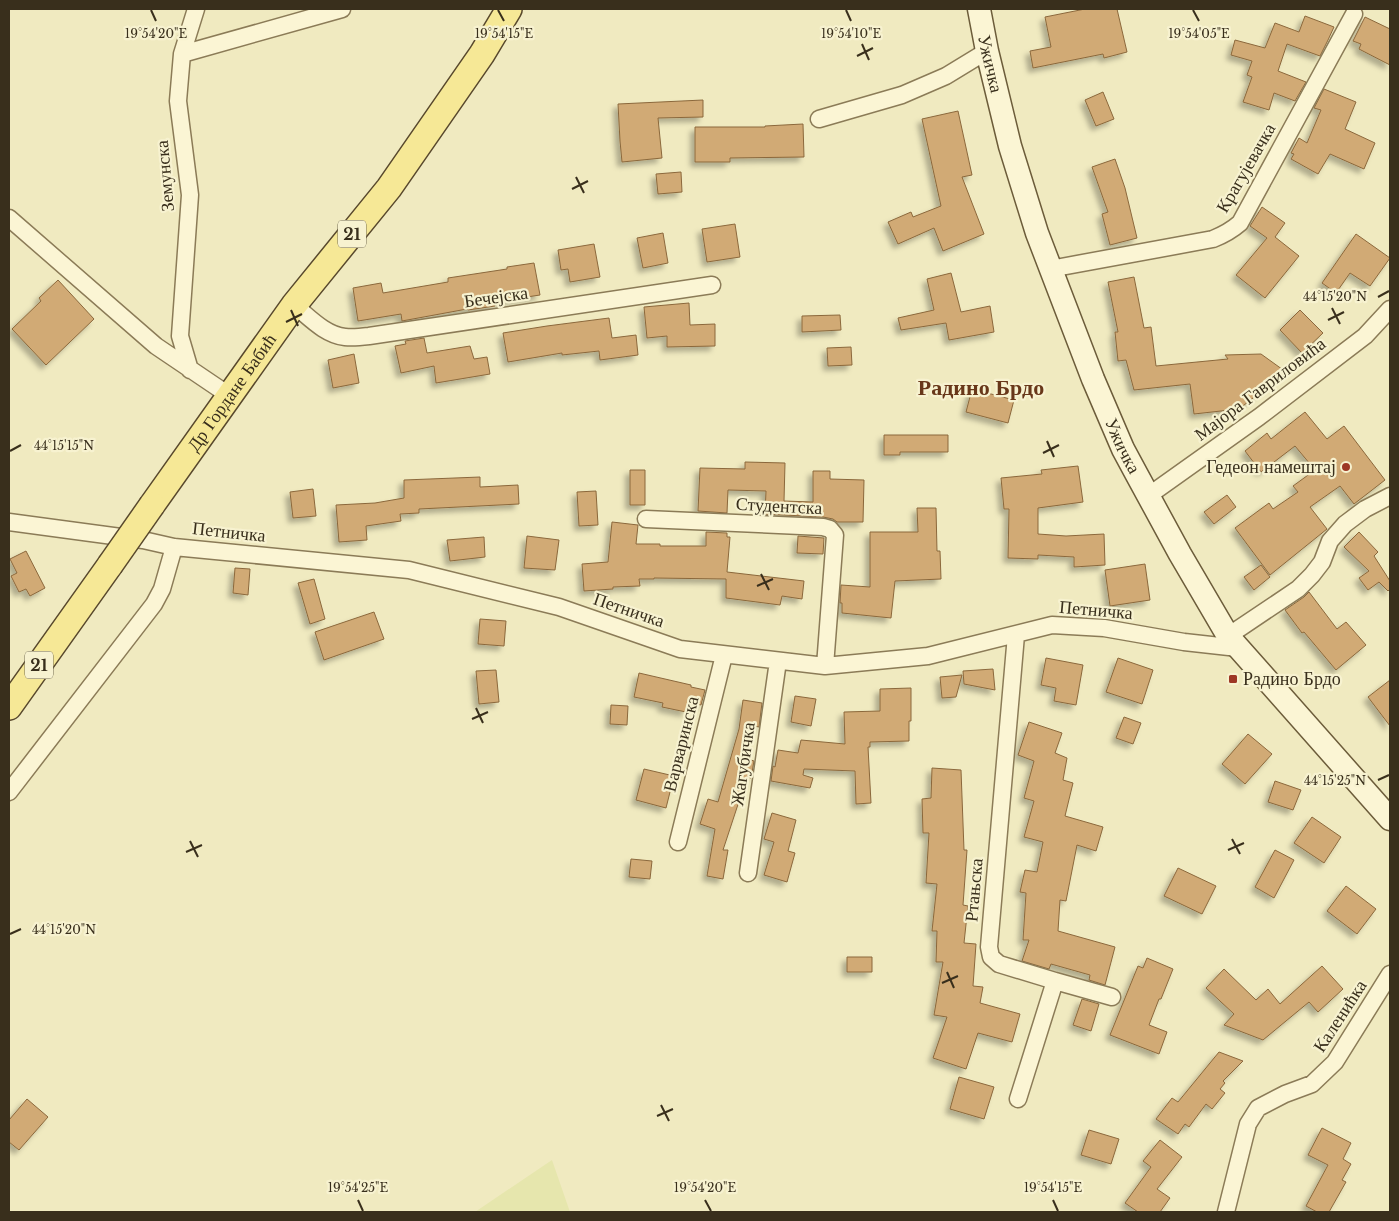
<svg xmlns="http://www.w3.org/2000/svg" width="1399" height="1221" font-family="'Libre Baskerville',serif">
	<defs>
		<filter id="shadow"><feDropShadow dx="-4.5" dy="4.5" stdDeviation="2.5" flood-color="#0004"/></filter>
	</defs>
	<rect width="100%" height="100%" fill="#f0eac0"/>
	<path fill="#e6e6ad" d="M552 1160 570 1212H475Z"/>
	<path fill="#d1aa74" stroke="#8b683c" filter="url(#shadow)" d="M1085 9H1117L1127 52 1104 58 1103 54 1033 68 1030 51 1051 47 1045 17Z
		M1305 16 1334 27 1328 40 1320 56 1287 44 1278 71 1306 82 1295 101 1274 93 1269 110 1243 102 1252 77 1247 75 1252 61 1231 55 1235 40 1265 48 1275 23 1299 32Z
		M1365 17 1390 29V65L1359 49 1361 44 1353 41Z
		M1324 89 1356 102 1345 129 1375 143 1364 169 1330 154 1318 174 1291 159 1294 154 1291 153 1299 138 1307 143 1321 110 1314 108Z
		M1103 92 1114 119 1096 126 1085 100Z
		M703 100V117L658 118 662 158 622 162 620 141 618 104Z
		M958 111 972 175 962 177 984 234 943 251 934 228 898 244 888 222 911 212 913 217 941 206 922 119Z
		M803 124 804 157 730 158V162H695V127H765V126Z
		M1115 159 1125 188 1137 238 1110 245 1102 214 1108 212 1092 167Z
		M681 172 682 192 658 194 656 174Z
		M1262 207 1285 223 1275 237 1299 256 1265 298 1236 275 1267 238 1250 226Z
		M735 224 740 257 707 262 702 229Z
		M663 233 668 263 643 268 637 238Z
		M1356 234 1390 258 1370 286 1350 273 1336 293 1322 283Z
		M594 244 600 277 570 282 568 269 561 270 558 250Z
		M534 263 540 295 494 302 495 306 468 310 467 309 402 321 401 314 358 321 353 288 381 283 383 293 448 282V278L507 269V267Z
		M951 273 961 312 990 306 994 332 949 340 946 323 901 330 898 318 934 310 927 279Z
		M1134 277 1144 328 1151 327 1156 366 1228 359 1225 355 1261 354 1286 372 1239 409 1194 414 1190 384 1134 390 1126 360 1118 361 1115 332H1118L1108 282Z
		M58 280 94 319 46 365 12 329 41 301 39 298Z
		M689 303 690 325 715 324V346L667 347V336L647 338 644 307Z
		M1300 310 1323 333 1302 353 1280 330Z
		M840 315 841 330 802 332V316Z
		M609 318 612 338 636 335 638 355 600 360 599 351 562 355V353L508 362 503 333 547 326Z
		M424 338 427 353 470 346 474 359 487 357 490 374 436 383 434 366 401 373 395 346 406 344 405 341Z
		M851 347 852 365 828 366 827 348Z
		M354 354 359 383 333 388 328 360Z
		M972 389 1014 400 1008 423 966 412Z
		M1305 412 1327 439 1344 426 1385 480 1354 504 1340 486 1310 507 1327 529 1270 575 1235 528 1269 503 1273 509 1298 492 1293 486 1315 470 1295 446 1261 472 1245 451 1267 433 1271 439Z
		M884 435H948V452H900V455H884Z
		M745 462 785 463 784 501 813 502V471H830V479L864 480 863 522H837L833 519 823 517 765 514 766 491 728 490 727 513 698 511 700 468 745 469Z
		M1078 466 1083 502 1038 508V534L1066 536 1104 534 1105 565 1074 567V557L1038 555V559L1008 558 1009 509H1004L1001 478 1042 474 1041 470Z
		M630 470H645V505H630Z
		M480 477V487L518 485 519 504 419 509V513L400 514 401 521 366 526 367 540 339 542 336 505 375 503 404 498V480Z
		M313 489 316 516 293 518 290 492Z
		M596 491 598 525 579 526 577 492Z
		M1227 495 1236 507 1214 524 1204 512Z
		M917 508H936L937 551H940L941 579 895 581 891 618 842 613V603H840L841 585 870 587V532H918Z
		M612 522 638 525 636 544H660V546H706V532L727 533V537H730L727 572 804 581 802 599 782 596 780 605 726 598V579L654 578V579H639L640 586 613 587V589L584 591 582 564 608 562Z
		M1359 532 1378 552 1374 556 1390 581V589L1388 591 1379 582 1368 590 1359 578 1369 571 1344 547Z
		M527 536 559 540 555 570 524 568Z
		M798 536 824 538 823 554 797 553Z
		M484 537 485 557 450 561 447 540Z
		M26 551 45 588 30 596 26 589 19 592 11 576 17 573 10 559Z
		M1145 564 1150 600 1110 606 1105 570Z
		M1261 565 1270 577 1254 590 1244 577Z
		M235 568 250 569 248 595 233 593Z
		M314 579 325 619 310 624 298 583Z
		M1309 592 1337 629 1346 622 1366 645 1336 670 1304 632 1302 633 1285 610 1304 597Z
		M374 612 384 639 324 660 315 632Z
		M480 619 506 621 504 646 478 644Z
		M1046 658 1083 665 1076 705 1054 701 1056 688 1041 685Z
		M1118 658 1153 670 1142 704 1106 692Z
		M993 669 995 690 964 684 963 671Z
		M496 670 499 702 479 704 476 671Z
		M639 673 691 685V687L705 690 701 705 688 702 686 712 662 707 663 703 634 697Z
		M962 675 956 697 942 698 940 677Z
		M1390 680V726L1368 697Z
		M911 688V721H909V741L870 742V747H868L871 803 856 804 855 771 804 769 803 775 813 778 810 788 771 781 773 766 775 767 778 750 798 753 801 740 845 744 844 712 880 711V689Z
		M795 696 816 699 811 726 791 722Z
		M743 700 762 703 759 727 754 726 745 758 754 761 751 778 747 777 723 850H728L723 879 707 876 715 829 700 824 708 799 718 802 739 729Z
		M611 705 628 706 627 725 610 724Z
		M1124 717 1141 723 1133 744 1116 738Z
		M1029 722 1062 733 1055 753 1067 758 1063 780 1073 783 1065 816 1103 827 1096 851 1077 845 1066 901 1060 900 1058 931 1115 947 1105 985 1089 980 1090 975 1051 964 1049 969 1022 961 1029 940H1023L1026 893 1020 892 1025 870 1037 872 1043 842 1024 837 1034 801 1024 798 1034 761 1018 755Z
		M1248 734 1272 754 1245 784 1222 764Z
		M932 768 961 770 964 850H967L963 905 968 906 964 943 976 944 973 986 983 987 980 1003 1020 1014 1012 1042 978 1033 966 1069 933 1058 947 1017 934 1015 943 962H936L937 931H932L937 884 926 883 929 833H923L922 799 931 798Z
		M644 769 674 776 666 808 636 800Z
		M1275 781 1301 790 1293 810 1268 802Z
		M772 813 796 820 788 851 795 853 787 882 764 875 774 842 764 839Z
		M1312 817 1341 837 1324 863 1294 843Z
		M1275 850 1294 860 1274 898 1255 887Z
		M631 859 652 861 650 879 629 877Z
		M1178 868 1216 886 1202 914 1164 896Z
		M1346 886 1376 909 1357 934 1327 911Z
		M847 957H872V972H847Z
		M1147 958 1173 969 1161 999H1159L1149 1025 1167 1032 1159 1054 1110 1035 1138 966 1143 968Z
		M1322 966 1343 989 1318 1012 1309 1002 1263 1040 1224 1025 1234 1014 1206 988 1224 969 1256 1000 1268 989 1280 1004Z
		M1082 999 1099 1004 1091 1031 1073 1025Z
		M1219 1052 1243 1061 1223 1081 1225 1083 1220 1089 1225 1093 1212 1109 1206 1104 1189 1127 1185 1124 1178 1134 1156 1119 1172 1098 1178 1102Z
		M959 1077 994 1087 984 1119 950 1109Z
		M27 1099 48 1117 19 1150 9 1142V1120Z
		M1322 1128 1351 1143 1343 1159 1351 1164 1342 1180 1346 1182 1329 1212H1317L1306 1206 1328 1165 1308 1155Z
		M1089 1130 1119 1139 1111 1164 1081 1155Z
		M1160 1140 1182 1157 1157 1189 1170 1198 1160 1212H1138L1125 1203 1151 1167 1143 1161Z"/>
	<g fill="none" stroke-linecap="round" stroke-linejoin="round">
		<defs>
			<path id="minor" d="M182 54 342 9
				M819 119 902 95 946 76 987 51
				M9 218 156 346 230 396
				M1050 269 1213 239C1223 235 1232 230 1240 223L1354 14
				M294 305C309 317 325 335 345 337 353 338 361 337 369 336L712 285
				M190 370 180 336 190 195 178 101 182 54 196 9
				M1148 496 1259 417 1365 336 1390 309
				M646 519 823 527 830 529 835 535 825 666
				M9 522 143 540 174 547 409 570 559 607 680 649 825 666 928 656 1052 625 1104 628 1184 642 1238 648
				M1016 635 989 947 991 957 999 964 1055 981 1018 1099
				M1228 636 1298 589 1312 575 1322 562 1330 541 1345 524 1365 509 1390 496
				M9 792 154 604 162 589 174 547
				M678 842 724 655
				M748 873 778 661
				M1055 981 1112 997
				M1226 1212 1248 1124 1258 1108 1285 1094 1312 1084 1335 1062 1390 974"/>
			<g id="secondary">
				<path id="s1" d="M979 9 987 51 1010 146 1037 233 1093 379 1123 449 1137 475 1180 554 1228 636 1390 819"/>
			</g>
			<g id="primary">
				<path id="s2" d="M152 505 294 305 389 188 482 54 509 9"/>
				<path d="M9 707 110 565"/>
			</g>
		</defs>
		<use href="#minor" stroke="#8b7b57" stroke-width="19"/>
		<use href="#secondary" stroke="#6c5c3a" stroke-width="25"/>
		<use href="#primary" stroke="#58482c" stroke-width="28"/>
		<use href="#minor" stroke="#fbf5d4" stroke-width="16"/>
		<use href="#secondary" stroke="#fbf5d4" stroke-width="22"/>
		<use href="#primary" stroke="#f6e896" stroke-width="25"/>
		<defs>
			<path id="primary-bridge" d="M110 565 152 505"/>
		</defs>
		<use href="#primary-bridge" stroke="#58482c" stroke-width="28" stroke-linecap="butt"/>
		<use href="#primary-bridge" stroke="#f6e896" stroke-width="25"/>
	</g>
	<path fill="none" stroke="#392f1c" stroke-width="2" d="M151 10 156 21M498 10 504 21M846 10 851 21M1193 10 1199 21M862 44 869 60M857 56 873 48M576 177 584 193M572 189 588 181M1378 297 1389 291M1332 308 1340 324M291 310 298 326M1328 320 1344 312M286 322 302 314M1047 441 1054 457M10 451 21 445M1043 453 1059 445M761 574 769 590M757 586 773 579M476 708 483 723M472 719 488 712M1378 780 1389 775M1232 839 1240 854M190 841 198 857M1228 850 1244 843M186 852 202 845M10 934 21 929M947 972 954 988M942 983 958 976M661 1105 669 1121M657 1116 673 1109M358 1200 363 1211M705 1200 711 1211M1053 1200 1058 1211"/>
	<g fill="#9d3724" stroke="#f7f2d0" stroke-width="2">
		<circle cx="1346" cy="467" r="5"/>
		<rect x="1228" y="674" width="10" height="10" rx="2.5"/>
	</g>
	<g text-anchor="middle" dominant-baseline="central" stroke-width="4.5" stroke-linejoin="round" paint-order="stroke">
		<g fill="#f7f2d0" stroke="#726a52" stroke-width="1">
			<rect x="338" y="220.5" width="28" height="27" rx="4"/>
			<rect x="25" y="651.5" width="28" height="27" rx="4"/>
		</g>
		<g font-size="16" font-weight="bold" fill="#392f1c">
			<text x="352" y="234">21</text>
			<text x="39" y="665">21</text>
		</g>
		<g font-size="18" fill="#392f1c" stroke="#f7f2d0">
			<text stroke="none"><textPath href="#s1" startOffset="56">Ужичка</textPath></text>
			<text transform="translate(1246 168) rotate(-60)">Крагујевачка</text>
			<text transform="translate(165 176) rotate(-95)">Земунска</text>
			<text transform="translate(496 297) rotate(-8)">Бечејска</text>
			<text transform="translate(1260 389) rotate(-37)">Мајора Гавриловића</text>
			<text stroke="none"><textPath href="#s2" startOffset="138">Др Гордане Бабић</textPath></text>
			<text stroke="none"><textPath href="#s1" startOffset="461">Ужичка</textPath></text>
			<text transform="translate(779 506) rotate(3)">Студентска</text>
			<text transform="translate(229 532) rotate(6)">Петничка</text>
			<text transform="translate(629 610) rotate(19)">Петничка</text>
			<text transform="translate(1096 610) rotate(5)">Петничка</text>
			<text transform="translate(681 744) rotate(-76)">Варваринска</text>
			<text transform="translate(743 764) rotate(-82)">Жагубичка</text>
			<text transform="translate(974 890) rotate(-85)">Ртањска</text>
			<text transform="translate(1340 1016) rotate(-57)">Каленићка</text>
		</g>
		<g font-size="18" fill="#392f1c" stroke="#f7f2d0" text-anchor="end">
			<text x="1336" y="467">Гедеон намештај</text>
			<text x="1243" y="679" text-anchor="start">Радино Брдо</text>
		</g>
		<g font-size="22" font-weight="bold" fill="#683719" stroke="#f7f2d0">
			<text x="981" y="387">Радино Брдо</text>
		</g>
	</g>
	<g font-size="12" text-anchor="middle" fill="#392f1c" stroke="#f7f2d0" stroke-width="4.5" stroke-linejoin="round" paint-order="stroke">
		<text x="156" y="38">19°54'20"E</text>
		<text x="504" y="38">19°54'15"E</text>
		<text x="851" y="38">19°54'10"E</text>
		<text x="1199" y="38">19°54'05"E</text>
		<text x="1335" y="301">44°15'20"N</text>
		<text x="64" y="450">44°15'15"N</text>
		<text x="1335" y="785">44°15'25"N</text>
		<text x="64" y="934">44°15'20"N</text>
		<text x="705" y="1192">19°54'20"E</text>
		<text x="1053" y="1192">19°54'15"E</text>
		<text x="358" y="1192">19°54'25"E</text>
	</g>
	<rect width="1399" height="1221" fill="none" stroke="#392f1c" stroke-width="20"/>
</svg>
